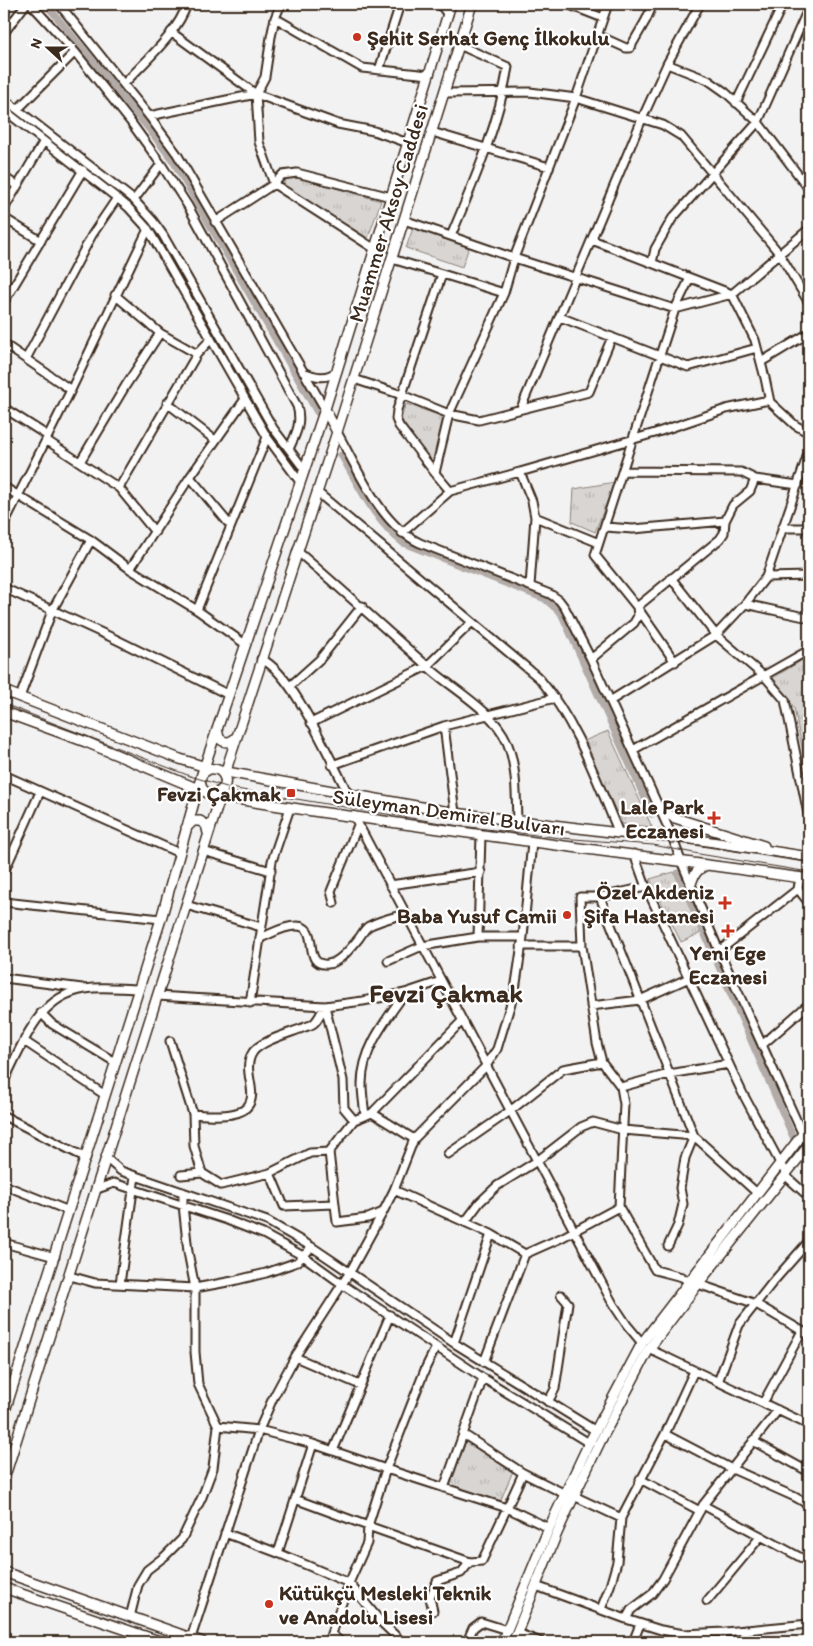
<svg xmlns="http://www.w3.org/2000/svg" width="813" height="1646" font-family="Itim,sans-serif">
	<defs>
		<pattern id="park-tufts" width="24" height="20" patternUnits="userSpaceOnUse" patternTransform="scale(1.25)"><rect width="24" height="20" fill="#d8d5d2"/><path d="M3 7l-1-3M5 7V3M7 7l1-3M15 17l-1-3M17 17v-4M19 17l1-3" fill="none" stroke="#bab7b4"/></pattern>
	</defs>
	<rect width="100%" height="100%" fill="#f3f2f2"/>
	<filter id="ink" filterUnits="userSpaceOnUse"><feTurbulence type="fractalNoise" baseFrequency=".02" numOctaves="2"/><feDisplacementMap in="SourceGraphic" scale="10" xChannelSelector="R" yChannelSelector="G"/><feConvolveMatrix kernelMatrix="1 2 1 2 8 2 1 2 1" color-interpolation-filters="sRGB"/></filter>
	<g filter="url(#ink)">
		<path fill="url(#park-tufts)" stroke="#8a8078" d="M293 176 381 201 368 238 283 185 287 177Z
			M413 228 469 247 462 267 406 248Z
			M406 404 444 417 433 462 430 461 401 419Z
			M615 482 595 532 572 522 574 489Z
			M809 656V782L794 708 788 698 773 678Z
			M608 731 652 827 622 824 584 741Z
			M674 872 701 933 681 942 650 879Z
			M467 1439 513 1471 500 1502 450 1485Z"/>
		<g fill="none" stroke-linecap="round" stroke-linejoin="round">
			<path stroke="#b2aba7" stroke-width="7" d="M46 4 148 128 173 161 317 412
				M341 455C359 486 374 521 403 543L545 599 561 613 652 814
				M678 873 794 1139
				M806 1161 809 1165"/>
			<defs>
				<path id="minor" d="M31 4 75 52 130 121 161 164 188 206 297 406C302 423 296 434 289 449
					M59 4 149 116 177 154 325 409
					M281 4 275 18 271 37 265 77 256 94 259 142 274 184 282 175 297 173 391 197
					M440 4 448 15
					M567 4 603 18
					M275 18 362 68 429 75
					M171 32 256 94
					M4 33 26 4
					M597 35 626 48H630L646 20 653 4
					M667 64 708 80 725 92 758 122 809 189
					M379 70 400 4
					M124 84C145 61 178 33 187 4
					M444 93 530 92 576 98 663 125 681 136 779 253 809 303
					M4 99 134 200 153 221 163 235 273 428 304 469
					M736 103 783 4
					M18 109 75 52
					M4 110 117 198 128 207 148 229 267 437 300 482
					M149 116 256 94 338 124 374 131 408 143
					M432 132 549 167
					M4 177 17 186
					M134 200 161 164
					M4 209 44 141
					M4 218 41 241
					M404 220 514 258 675 309 732 294 809 229
					M215 222 274 184 375 249
					M451 236C474 181 498 127 508 67L459 45
					M592 240 732 294 755 340 765 378 770 402 795 425 809 433
					M392 259 442 274 397 410 396 419 399 426 435 473
					M652 263 655 249 672 219 758 122 809 7
					M442 274 504 293 449 414 435 473 450 491
					M504 293 514 258 576 98 608 4
					M115 295 160 333 197 354
					M4 302 83 170
					M560 317 688 367 757 348
					M4 344 71 390
					M26 359 92 235 117 198
					M761 362 809 333
					M303 372C315 377 326 380 337 371
					M354 379 402 395 449 414 479 420 589 392 612 337
					M167 403 215 440
					M4 408 48 436
					M521 408 642 119 667 64 700 4
					M337 432C358 469 380 525 420 543L550 594 559 600 565 608 591 659 672 836 681 861 717 946 809 1148
					M46 440 119 488 155 532
					M80 462 126 385 160 333
					M623 471 741 472 755 479 798 485
					M190 477 230 525
					M4 487 91 540 130 569 197 610 245 644
					M119 488 197 354 211 339
					M317 492 539 678C577 723 596 779 619 833
					M535 517 599 543
					M4 524 71 390 148 229
					M605 527 633 529 725 521
					M782 528H809
					M402 533 450 491 520 472
					M297 551C344 591 388 632 434 672 458 692 495 713 507 742 517 767 516 795 517 821
					M130 569 190 477 245 399
					M766 577 809 576
					M671 578 716 635 766 678 785 700 809 819
					M530 586 535 517 532 501 520 472 655 433 726 409 769 400
					M4 588 113 638 229 695
					M745 604 809 618
					M197 610 267 437
					M261 659C292 671 332 764 349 795
					M591 659 634 623 638 616 637 607 720 539 724 533 725 521 733 505 750 491 755 479
					M675 662 637 607 595 555 675 309 690 278
					M290 686 320 659 362 606
					M20 697 52 611 91 540
					M610 701 716 635 745 604 766 577 809 451
					M311 723 427 666 472 622
					M444 726 455 813
					M633 750 809 650
					M332 765 444 726 555 698
					M4 775 179 853
					M354 816 613 1304 627 1325 642 1343
					M203 851 271 871
					M634 854 646 887 742 1092 788 1178 809 1197
					M4 872 40 792
					M800 877 798 889 809 903
					M390 885 481 872
					M600 897 694 1136 757 1193
					M4 902 161 919
					M334 903 331 891 358 825
					M186 905 261 927
					M478 937 481 835
					M260 938C271 934 283 926 296 926 322 925 300 967 328 964 339 963 352 947 359 938 362 934 365 928 369 926 380 920 394 917 405 914
					M521 946H582
					M719 951 798 889
					M388 961 422 946 478 937H523
					M4 978 82 988
					M157 996 325 1006 363 1001 405 993 441 981
					M250 1003 272 861 290 808
					M325 1006 343 1080 344 1108 354 1120
					M591 1006 640 1000 689 978
					M41 1013 52 1024 115 1062
					M462 1021 372 1113 354 1120 329 1152 337 1222 368 1218 383 1212 394 1190 414 1139 486 1066 497 1049 515 990 523 937 532 842
					M24 1041 105 1095
					M170 1041 193 1114 194 1146 202 1173
					M762 1045 809 1004
					M4 1081C23 1044 38 996 85 989 102 986 122 989 139 989
					M621 1087 669 1074 729 1064
					M372 1113 414 1139
					M193 1114C206 1115 236 1118 246 1108 261 1094 240 1071 253 1052 262 1040 291 1033 305 1027 308 1026 313 1025 315 1022 319 1018 322 1010 325 1006
					M4 1116 86 1158
					M365 1116C364 1105 362 1095 362 1084 362 1049 386 1020 405 993
					M448 1154 510 1111 563 1069 602 1062
					M106 1158 121 1171 267 1221 312 1247 454 1343 596 1431
					M270 1173 284 1206 334 1204
					M181 1175 202 1173 221 1185 270 1173 310 1153 329 1152
					M4 1185 69 1211
					M97 1189 114 1183 227 1220 263 1234 303 1256 342 1284 483 1378 589 1443
					M394 1190 491 1234 525 1254 561 1238 619 1207 624 1104 621 1087 602 1062 597 1043 582 946 580 897H600L646 887
					M619 1207 655 1270 682 1277 689 1282
					M465 1222 480 1202 497 1186 537 1161 581 1127 593 1122 623 1130 694 1136 685 1158 680 1188 683 1204 678 1225 668 1246
					M4 1243 55 1257
					M70 1276 95 1283 195 1288 233 1281 266 1273 297 1262 312 1247
					M120 1284 135 1176
					M698 1284 756 1304 809 1335
					M454 1343 491 1234
					M649 1349 809 1425
					M295 1357 360 1385
					M484 1362 525 1254
					M718 1382 739 1325 772 1283 809 1241
					M548 1402 555 1389 568 1303 561 1295
					M763 1403 802 1331
					M218 1426 259 1430 313 1444 386 1469 507 1508 523 1473
					M463 1434 523 1473 565 1494
					M665 1434 730 1468 795 1497 809 1505
					M753 1441 809 1472
					M333 1451 390 1315
					M640 1479 700 1511
					M444 1488 483 1378
					M574 1496 621 1518
					M295 1499 368 1526 470 1562 482 1561 507 1508 549 1528
					M703 1505 809 1562
					M225 1533 278 1553 349 1583 380 1621 402 1642
					M278 1553 313 1444
					M536 1586 626 1619 631 1610 652 1594 663 1579 703 1505 778 1410
					M707 1601 761 1536
					M601 1609 610 1586 617 1562 621 1518 665 1434 694 1371
					M433 1611 430 1598 437 1581 461 1573 470 1562
					M130 1617 138 1585 147 1570 165 1556 182 1539 202 1497 213 1468 218 1426 198 1384 195 1352V1288L188 1252 183 1205V1192
					M626 1619 661 1630 684 1634 725 1632 809 1624
					M745 1630 746 1642
					M517 1633 541 1642
					M331 1634 341 1642
					M191 1638 259 1430 273 1398 295 1357 350 1272 383 1212
					M328 1642 349 1583 367 1543 368 1526 386 1469 426 1367 436 1347
					M467 1642 473 1628 481 1622 507 1630
					M633 1642 640 1624"/>
				<path id="major" d="M325 409 337 432
					M4 691 180 759 209 768
					M4 712 86 742 203 791
					M217 729 219 738C225 744 232 743 237 736
					M221 771 455 813 619 833 672 836 809 857
					M203 773C206 771 209 768 214 769 218 769 222 772 224 776 233 795 196 803 201 777L325 409 451 4
					M225 780 228 764 337 432 472 4
					M216 795C271 806 328 813 384 821 526 842 668 859 809 879
					M660 810 675 818 764 846
					M186 828 193 821H200L206 825 208 833
					M691 884C694 874 697 869 707 865
					M4 1414 161 919 200 781
					M4 1479 223 789
					M4 1572 202 1642
					M4 1588 162 1642
					M502 1642 549 1528 589 1443 642 1343 802 1135 809 1130
					M513 1642 557 1533 574 1496 600 1442 649 1349 698 1284 809 1145"/>
			</defs>
			<use href="#minor" stroke="#3b2a1e" stroke-width="11"/>
			<use href="#major" stroke="#3b2a1e" stroke-width="12"/>
			<use href="#minor" stroke="#fff" stroke-width="7"/>
			<use href="#major" stroke="#fff" stroke-width="9"/>
			<path stroke="#3b2a1e" stroke-width="1" d="M4 704 190 776 230 788 453 825 561 838 653 845 699 854 809 872
				M671 843 700 845 809 862"/>
		</g>
	</g>
	<g fill="#c8321e" stroke="#fff" stroke-width="2">
		<circle cx="357" cy="37" r="5"/>
		<rect x="286" y="788" width="10" height="10" rx="2.5"/>
		<path d="M711.5 810.5h5v5h5v5h-5v5h-5v-5h-5v-5h5z"/>
		<path d="M722.5 895.5h5v5h5v5h-5v5h-5v-5h-5v-5h5z"/>
		<circle cx="567" cy="915" r="5"/>
		<path d="M725.5 923.5h5v5h5v5h-5v5h-5v-5h-5v-5h5z"/>
		<circle cx="269" cy="1604" r="5"/>
	</g>
	<g text-anchor="middle" dominant-baseline="central" stroke-width="4.5" stroke-linejoin="round" paint-order="stroke">
		<g font-size="21" font-weight="bold" fill="#3b2a1e" stroke="#fff" text-anchor="end">
			<text x="367" y="37" text-anchor="start">Şehit Serhat Genç İlkokulu</text>
			<text x="281" y="793">Fevzi Çakmak</text>
			<text x="704" y="806">Lale Park<tspan x="704" dy="24">Eczanesi</tspan></text>
			<text x="714" y="891">Özel Akdeniz<tspan x="714" dy="24">Şifa Hastanesi</tspan></text>
			<text x="557" y="915">Baba Yusuf Camii</text>
			<text x="728" y="952" text-anchor="middle">Yeni Ege<tspan x="728" dy="24">Eczanesi</tspan></text>
			<text x="279" y="1592" text-anchor="start">Kütükçü Mesleki Teknik<tspan x="279" dy="24">ve Anadolu Lisesi</tspan></text>
		</g>
		<g font-size="21" fill="#3b2a1e" stroke="#fff">
			<text transform="translate(388 213) rotate(-73)">Muammer Aksoy Caddesi</text>
			<text transform="translate(449 812) rotate(8)">Süleyman Demirel Bulvarı</text>
		</g>
		<g font-size="26" font-weight="bold" fill="#3b2a1e" stroke="#fff">
			<text x="446" y="993">Fevzi Çakmak</text>
		</g>
	</g>
	<rect width="813" height="1646" fill="none" stroke="#fff" stroke-width="20"/>
	<rect x="10" y="10" width="793" height="1626" fill="none" stroke="#3b2a1e" stroke-width="2" filter="url(#ink)"/>
	<g transform="translate(48 48) rotate(291)" stroke="#ffffff" stroke-width="4" paint-order="stroke">
	<path d="M0-4L9 19L0 12L-9 19Z" fill="#3b2a1e"/>
	<text y="-8" font-size="14" font-weight="bold" text-anchor="middle" fill="#3b2a1e">N</text>
	</g>
</svg>
